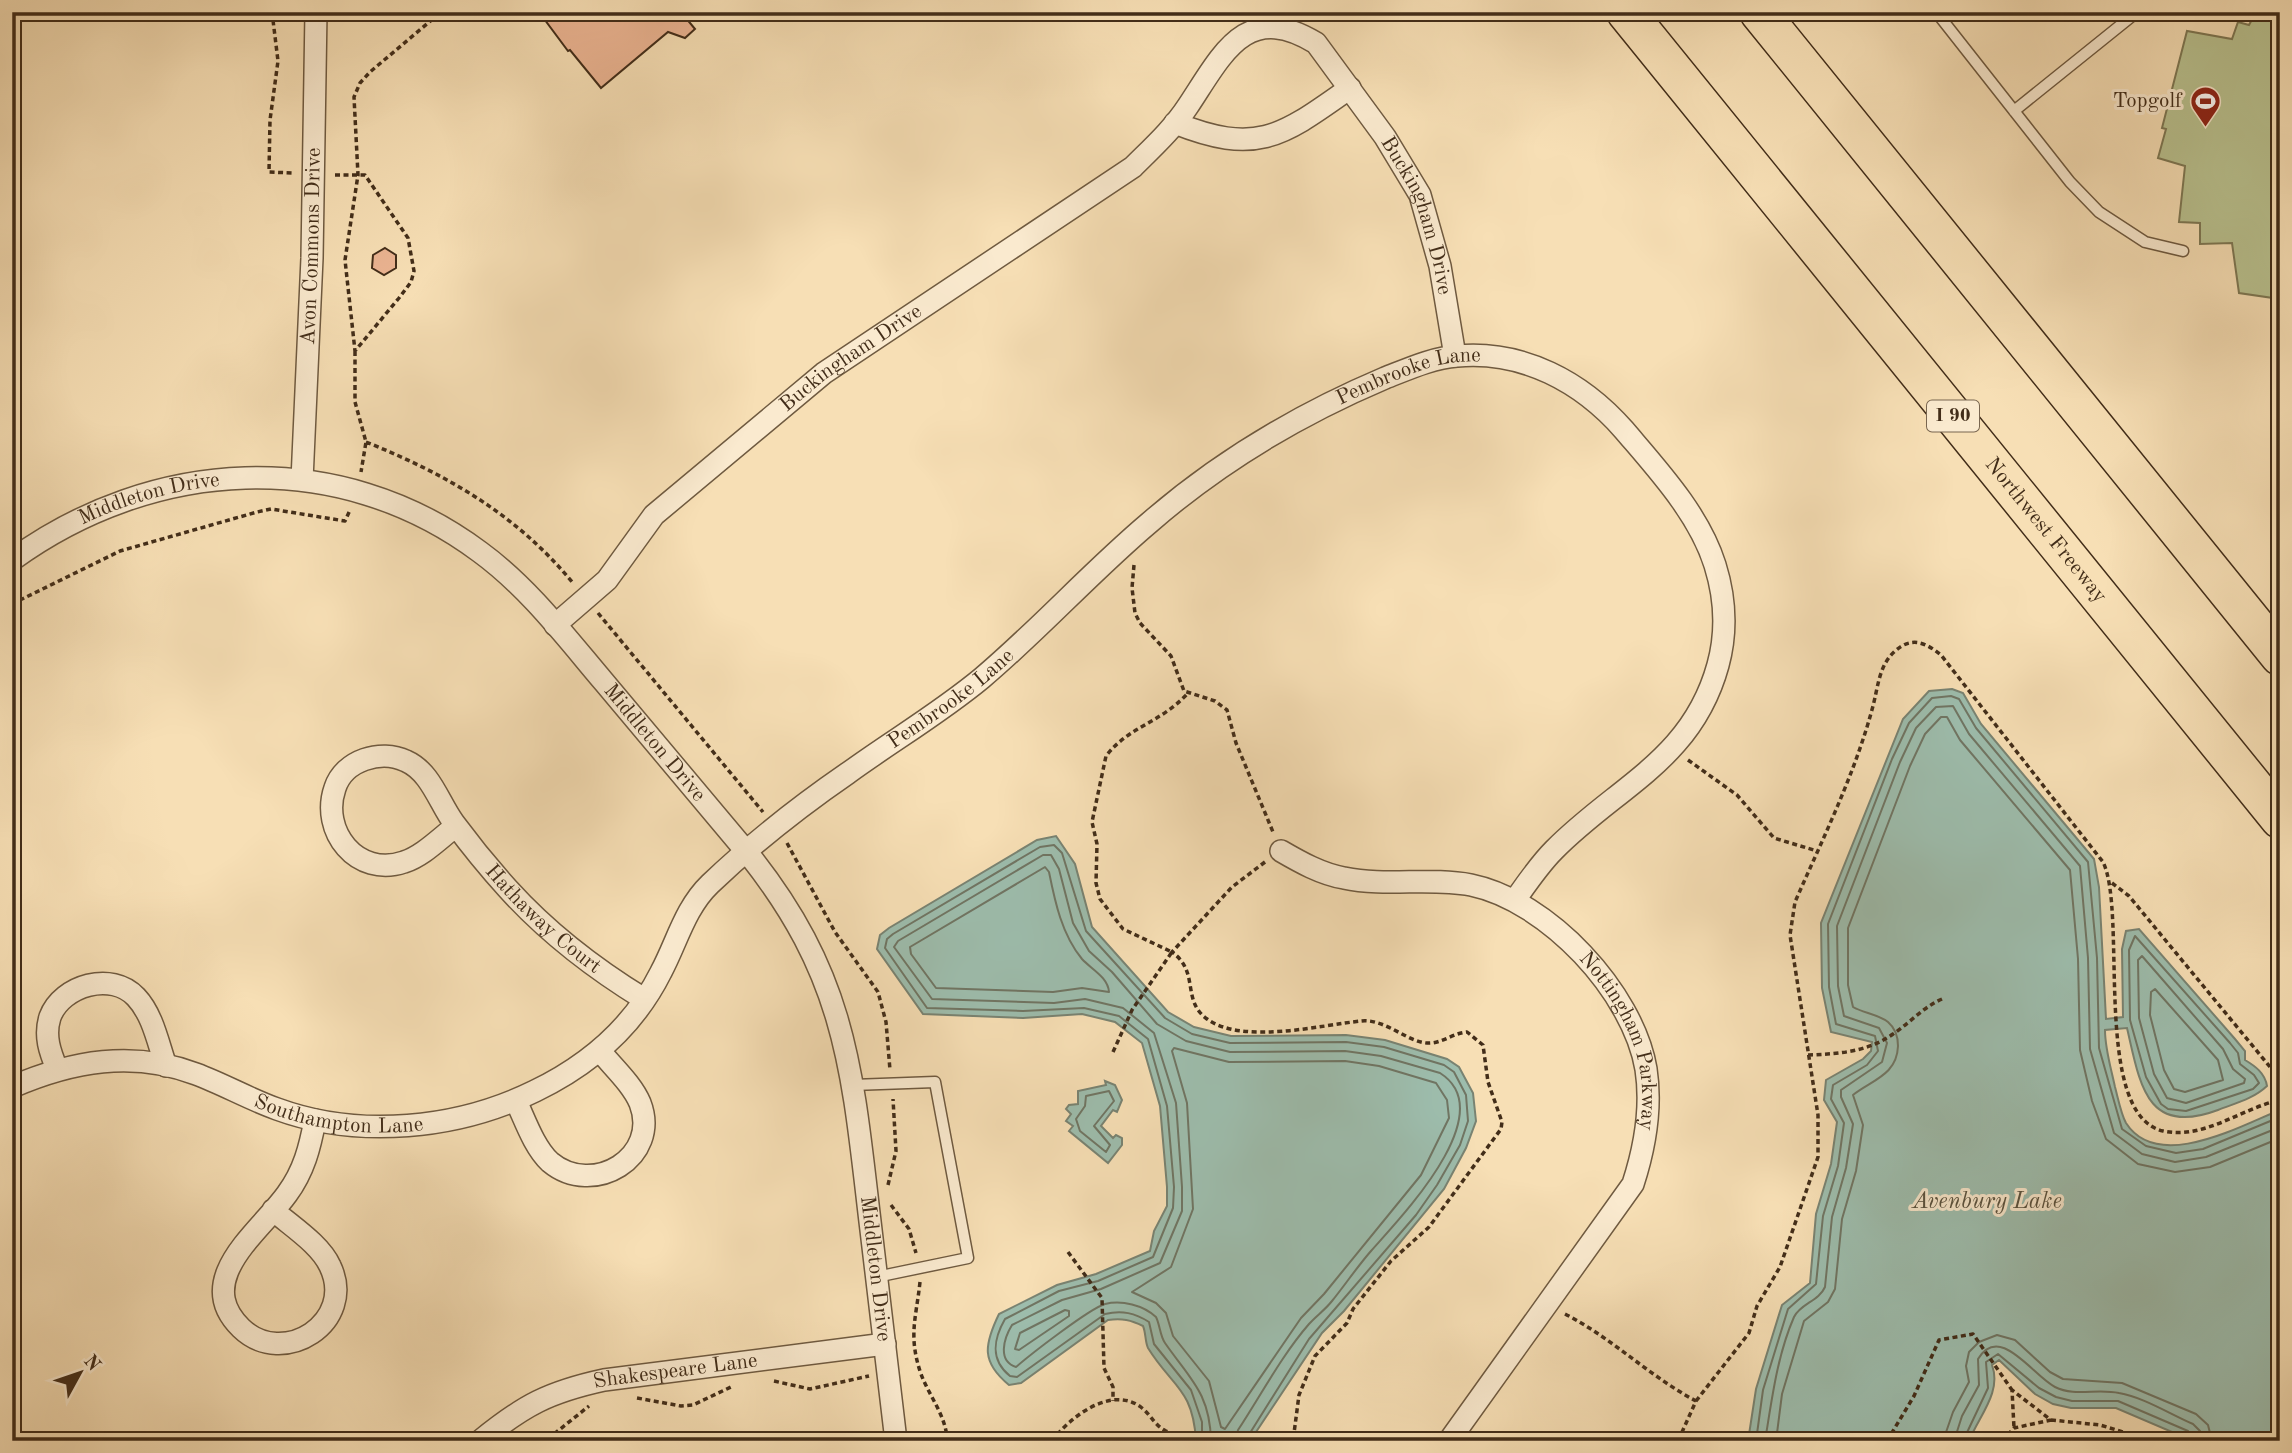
<svg xmlns="http://www.w3.org/2000/svg" width="2292" height="1453" font-family="'Old Standard TT',serif">
	<rect width="100%" height="100%" fill="#f7dfb5"/>
	<filter id="stains"><feTurbulence type="fractalNoise" baseFrequency=".00286" numOctaves="4"/><feColorMatrix values="0 0 0 0 .2 0 0 0 0 .09 0 0 0 0 .02 0 0 0 .5 -.17"/></filter>
	<radialGradient id="worn" r=".72"><stop offset=".6" stop-color="#630" stop-opacity="0"/><stop offset="1" stop-color="#630" stop-opacity=".3"/></radialGradient>
	<path fill="#b9c290" stroke="#7e7854" stroke-width="2" d="M2256 12H2280V299L2239 293 2232 243 2200 244V223L2179 222 2185 166 2158 158 2166 129 2162 128 2187 31 2232 39 2238 22 2249 25Z"/>
	<path fill="#9dbdad" stroke="#798372" stroke-width="2" d="M1952 689 1963 693 1981 724 2094 859 2099 887 2106 1019 2123 1017 2122 949 2126 931 2139 929 2235 1039 2245 1051V1060C2255 1066 2265 1073 2267 1086 2253 1099 2236 1103 2218 1110 2146 1137 2140 1084 2127 1028L2105 1030C2105 1049 2111 1068 2115 1087 2118 1098 2121 1114 2126 1123 2158 1173 2242 1125 2280 1110V1429L2262 1441H2193L2116 1408H2071L2053 1404 2035 1394 1999 1360 1992 1365C2002 1392 1979 1416 1969 1441H1748L1756 1389 1782 1305 1810 1283 1816 1214 1831 1164 1837 1122 1824 1100 1826 1080 1863 1059 1871 1051 1872 1042 1831 1032 1822 988 1821 923 1903 719 1929 691Z
		M1056 836 1075 864 1092 927 1168 1012 1194 1027 1231 1036 1346 1035 1385 1040 1447 1059 1459 1067 1473 1093 1476 1121 1466 1148 1444 1189 1344 1311 1322 1333 1250 1441H1196C1193 1388 1172 1387 1148 1348 1145 1342 1146 1333 1143 1326 1131 1320 1122 1318 1108 1320L1021 1383 1009 1385C981 1362 984 1345 999 1314L1057 1285 1096 1274 1150 1251 1154 1231 1167 1206V1187L1160 1106 1142 1043 1115 1022 1082 1014 1023 1018 923 1014 877 949 880 935 889 928 1037 840Z
		M1105 1081 1115 1085 1122 1100 1117 1112 1113 1110 1101 1126 1113 1138 1116 1135 1122 1138V1145L1108 1163 1069 1131 1073 1126 1066 1121 1071 1114 1066 1109 1069 1105 1078 1104V1091L1106 1085Z"/>
	<g fill="none" stroke-linecap="round" stroke-linejoin="round">
		<path stroke="#707563" stroke-width="2" d="M1045 867 1049 872C1055 902 1062 935 1082 959 1091 969 1108 977 1109 992L1082 988 1053 992 936 988 911 954 910 947Z
			M2135 936 2230 1043 2238 1053 2240 1064 2254 1075 2259 1083 2253 1089 2186 1111 2168 1109 2161 1104 2146 1077 2130 1020 2129 950Z
			M2142 956 2223 1049 2233 1069 2245 1079 2244 1083 2186 1103 2167 1098 2154 1074 2139 1018 2138 960Z
			M2155 989 2218 1060 2223 1080 2185 1092 2174 1089 2164 1070 2150 1015 2151 992Z
			M1174 1048 1229 1062 1345 1061 1379 1066 1436 1083 1447 1100 1449 1118 1421 1175 1324 1294 1301 1318 1225 1429 1221 1427 1209 1381 1173 1336 1166 1313 1156 1303 1132 1292 1171 1267 1193 1209 1187 1103 1172 1051Z
			M1109 1091 1114 1101 1094 1126 1110 1145 1106 1152 1080 1131 1076 1119 1085 1106 1086 1096Z
			M1065 1310 1069 1311V1316L1019 1350 1015 1349 1020 1333Z
			M1202 1441V1422L1191 1390 1154 1344 1149 1322C1135 1313 1122 1310 1105 1314L1017 1377 1010 1376C990 1360 993 1340 1005 1319L1059 1291 1098 1281 1153 1257 1173 1208 1174 1187 1167 1106 1148 1039 1119 1016 1084 1008 1023 1011 927 1008 885 948 887 939 893 934 1040 847 1054 845 1062 853 1086 931 1165 1018 1192 1034 1230 1043 1346 1042 1384 1047 1444 1065 1454 1072 1466 1095 1468 1121 1460 1145 1437 1185 1416 1215 1309 1339 1245 1441
			M1211 1441C1210 1393 1190 1379 1165 1343 1160 1336 1160 1325 1156 1317 1143 1305 1122 1300 1105 1304 1089 1309 1031 1354 1016 1367 997 1361 1004 1338 1012 1325L1062 1300 1101 1289 1160 1263 1182 1211V1187L1176 1103 1154 1033 1123 1008 1085 999 1054 1003 932 999 894 947 898 941 1043 855H1051L1059 869 1073 923 1089 951 1112 972 1157 1024 1186 1041 1230 1052 1345 1051 1381 1056 1440 1073C1503 1113 1399 1219 1371 1251 1357 1267 1345 1285 1332 1301 1325 1310 1316 1316 1309 1324 1282 1355 1261 1395 1238 1430L1236 1441
			M1756 1441 1763 1390 1788 1309 1816 1284 1823 1216 1838 1166 1844 1123 1831 1099 1833 1085 1867 1065 1878 1051 1875 1036 1836 1024 1829 987 1828 924 1892 759 1909 723 1932 698 1951 696 1959 699 1976 728 2088 862 2097 958 2099 1048 2122 1129 2146 1146 2176 1153 2203 1149 2280 1117
			M1765 1441C1772 1399 1777 1356 1794 1317 1800 1304 1819 1301 1825 1287L1832 1217 1846 1168 1853 1124 1841 1097V1090L1882 1062 1887 1043 1879 1028 1844 1016 1838 986 1837 926 1900 762 1916 728 1936 707 1953 706 1969 734 2080 866 2088 958 2090 1049 2114 1133 2142 1154 2175 1162 2206 1157 2280 1127
			M1776 1441 1782 1394 1804 1321 1828 1302 1835 1289 1842 1219 1856 1171 1863 1125 1853 1095C1872 1080 1897 1075 1898 1046 1898 1036 1895 1028 1888 1022 1878 1014 1863 1013 1853 1007L1848 985V928L1910 766 1925 734 1941 717H1947L1960 740 2070 870 2078 959 2080 1050 2092 1101 2106 1139 2138 1164 2175 1172 2210 1167 2280 1138
			M1943 1441 1953 1412 1969 1382 1966 1366 1969 1352 1979 1342 1997 1335 2015 1340 2050 1372 2063 1379 2122 1383 2196 1414 2208 1425 2212 1441
			M1954 1441 1962 1416 1979 1385 1978 1359C2000 1323 2032 1375 2055 1387 2075 1397 2097 1388 2119 1393 2143 1397 2170 1414 2193 1424L2200 1431 2202 1441
			M1963 1441 1988 1388 1986 1362 1998 1354 2039 1388 2056 1397 2072 1401H2118L2188 1431 2193 1441"/>
	</g>
	<path fill="#ebb492" stroke="#422d19" stroke-width="2" d="M539 12H692L685 17 695 29 685 38 668 32 601 88 570 50 568 51Z
		M385 248 396 255V268L384 275 372 268 373 255Z"/>
	<g fill="none" stroke-linecap="round" stroke-linejoin="round">
		<defs>
			<path id="lane" d="M1937 13 2070 182 2099 212 2145 242 2183 251
				M2014 111 2137 12
				M853 1085 935 1082 968 1258 876 1277"/>
			<g id="street">
				<path d="M1175 123C1258 156 1282 136 1350 88"/>
				<path id="s1" d="M302 480 312 258 316 12"/>
				<path id="s2" d="M12 560C152 458 338 446 480 552 528 587 565 636 604 682 652 740 701 798 750 856 845 976 852 1067 869 1213 878 1289 887 1365 896 1441"/>
				<path id="s3" d="M555 625 607 580 654 515 824 373 1133 167C1152 148 1173 129 1188 106 1222 55 1246 0 1316 43L1385 137 1420 195 1440 266 1455 356"/>
				<path id="s4" d="M456 826C440 838 423 856 404 862 357 878 320 831 335 788 344 760 381 749 406 761 431 772 439 803 454 823 471 846 489 868 508 889 547 932 595 969 644 999"/>
				<path id="s5" d="M1281 851C1300 862 1321 874 1344 878 1386 887 1429 877 1471 885 1548 901 1633 992 1646 1069 1652 1108 1645 1147 1633 1184L1449 1441"/>
				<path d="M57 1069C50 1052 44 1036 50 1017 62 985 112 971 136 997 153 1015 158 1043 166 1066"/>
				<path id="s6" d="M12 1087C72 1061 133 1050 196 1074 223 1084 249 1099 277 1109 359 1139 458 1129 535 1091 589 1065 634 1026 661 972 677 942 685 908 710 884 752 844 800 806 848 773 892 741 940 713 982 678 1040 629 1091 572 1149 523 1219 462 1300 414 1385 378 1408 369 1432 358 1457 356 1523 350 1582 382 1624 430 1658 470 1699 514 1715 565 1725 597 1727 632 1718 665 1692 760 1617 786 1554 850 1539 865 1527 883 1515 900"/>
				<path d="M516 1101C525 1120 534 1147 550 1162 593 1198 661 1157 640 1103 632 1084 613 1067 600 1051"/>
				<path d="M273 1210C291 1226 320 1244 330 1266 357 1322 283 1369 241 1328 191 1279 261 1231 287 1194 304 1171 310 1147 315 1120"/>
				<path id="s7" d="M480 1441C524 1405 549 1392 604 1380L885 1344"/>
			</g>
			<g id="highway">
				<path id="s8" d="M1626 12 2280 819"/>
				<path d="M1759 12 2280 656"/>
			</g>
		</defs>
		<use href="#lane" stroke="#6f5a40" stroke-width="13"/>
		<use href="#street" stroke="#6f5a40" stroke-width="24"/>
		<use href="#highway" stroke="#422d19" stroke-width="41"/>
		<path stroke="#422d19" stroke-width="3.5" stroke-dasharray="5 3.5" stroke-linecap="butt" d="M272 12 278 61 270 120 269 172 292 173
			M335 175H365L408 238 414 271 411 282 399 298 355 351 345 260 358 175 354 97 360 83 370 72 441 12
			M355 351V402L366 442 361 472
			M366 442C448 475 517 515 573 583
			M1134 565 1132 588 1135 613 1140 623 1171 656 1184 691 1215 701 1227 710 1236 743 1273 832
			M12 604 120 551 257 512 271 509 345 521 350 510
			M598 613 763 812
			M1688 760 1737 795 1774 838 1817 851
			M787 843 835 932 878 992 886 1022 890 1070
			M1265 862 1232 887 1172 952C1200 972 1181 1000 1207 1019 1243 1045 1321 1025 1361 1021 1386 1018 1410 1045 1431 1043 1444 1042 1454 1033 1467 1032L1483 1045 1488 1082 1502 1122 1501 1129 1429 1227 1391 1261 1353 1309 1347 1323 1315 1356 1299 1395 1293 1441
			M2112 883 2129 896 2280 1079
			M1113 1052 1132 1010 1172 952 1123 929 1100 899 1096 883 1097 844 1092 822 1106 756C1129 726 1161 723 1188 693
			M1808 1055C1838 1054 1868 1052 1893 1034 1911 1022 1922 1008 1942 999
			M888 1185 896 1151 893 1099
			M891 1205 909 1229 916 1253
			M1068 1252 1102 1298 1104 1368 1113 1387V1401
			M920 1282C916 1319 908 1336 921 1374 929 1396 947 1417 947 1441
			M1565 1314C1612 1338 1649 1376 1696 1401L1678 1441
			M774 1381 810 1389 869 1376
			M637 1398 681 1406 693 1405 733 1386
			M1696 1401 1749 1333 1757 1306 1780 1267 1818 1157V1115L1790 935 1795 902C1823 838 1855 774 1873 706 1878 687 1879 666 1894 652 1911 636 1925 642 1941 655L2103 862C2128 913 2091 1114 2163 1131 2204 1140 2242 1108 2280 1100
			M2051 1420 2100 1425 2153 1441
			M521 1441 554 1434 589 1406
			M1052 1441C1070 1417 1112 1384 1142 1408 1151 1415 1155 1426 1166 1431 1182 1438 1203 1437 1220 1441
			M1228 1441H1255
			M1887 1441 1914 1396 1939 1340 1973 1334 2012 1390
			M2002 1441 2014 1428 2051 1420 2012 1390 2014 1428"/>
		<use href="#lane" stroke="#faeacf" stroke-width="10"/>
		<use href="#street" stroke="#faeacf" stroke-width="21"/>
		<use href="#highway" stroke="#f7dfb5" stroke-width="38"/>
	</g>
	<defs>
		<symbol id="stadium-pin" viewBox="-11 -11 22 30"><path d="M0 17L-7.5 6A9.5 9.5 0 1 1 7.5 6Z" fill="#8f2418" stroke="#faeacf"/><path d="M0-5a6.5 5 0 1 0 0 10a6.5 5 0 1 0 0-10ZM-3.5-1.8h7v3.6h-7Z" fill="#fff"/></symbol>
	</defs>
	<g fill-rule="evenodd">
		<use href="#stadium-pin" x="2188" y="84" width="35" height="47"/>
	</g>
	<g text-anchor="middle" dominant-baseline="central" stroke-width="6" stroke-linejoin="round" paint-order="stroke">
		<rect fill="#faeacf" stroke="#796650" stroke-width="2" x="1927" y="400.5" width="52" height="31" rx="5"/>
		<g font-size="19" font-weight="bold" fill="#422d19">
			<text x="1953" y="416">I 90</text>
		</g>
		<g font-size="21" fill="#422d19" stroke="#faeacf" text-anchor="end">
			<text x="2182" y="101">Topgolf</text>
		</g>
		<g font-size="21" fill="#422d19" stroke="#faeacf">
			<text stroke="none"><textPath href="#s3" startOffset="1194">Buckingham Drive</textPath></text>
			<text stroke="none"><textPath href="#s1" startOffset="234">Avon Commons Drive</textPath></text>
			<text stroke="none"><textPath href="#s3" startOffset="401">Buckingham Drive</textPath></text>
			<text stroke="none"><textPath href="#s6" startOffset="1692">Pembrooke Lane</textPath></text>
			<text stroke="none"><textPath href="#s2" startOffset="152">Middleton Drive</textPath></text>
			<text stroke="none"><textPath href="#s8" startOffset="667">Northwest Freeway</textPath></text>
			<text stroke="none"><textPath href="#s6" startOffset="1125">Pembrooke Lane</textPath></text>
			<text stroke="none"><textPath href="#s2" startOffset="761">Middleton Drive</textPath></text>
			<text stroke="none"><textPath href="#s4" startOffset="486">Hathaway Court</textPath></text>
			<text stroke="none"><textPath href="#s5" startOffset="427">Nottingham Parkway</textPath></text>
			<text stroke="none"><textPath href="#s6" startOffset="340">Southampton Lane</textPath></text>
			<text stroke="none"><textPath href="#s2" startOffset="1348">Middleton Drive</textPath></text>
			<text stroke="none"><textPath href="#s7" startOffset="212">Shakespeare Lane</textPath></text>
		</g>
		<g font-size="23" font-style="italic" fill="#59513e" stroke="#faeacf">
			<text x="1987" y="1201">Avenbury Lake</text>
		</g>
	</g>
	<rect width="2292" height="1453" fill="none" stroke="#f7dfb5" stroke-width="42"/>
	<rect x="14" y="14" width="2264" height="1425" fill="none" stroke="#422d19" stroke-width="3.5"/>
	<rect x="21" y="21" width="2250" height="1411" fill="none" stroke="#422d19" stroke-width="2"/>
	<g transform="translate(80 1373) rotate(50)" stroke="#faeacf" stroke-width="5" paint-order="stroke">
	<path d="M0-5L12 26L0 18L-12 26Z" fill="#422d19"/>
	<text y="-10" font-size="19" font-weight="bold" text-anchor="middle" fill="#422d19">N</text>
	</g>
	<rect width="100%" height="100%" filter="url(#stains)"/>
	<rect width="100%" height="100%" fill="url(#worn)"/>
</svg>
